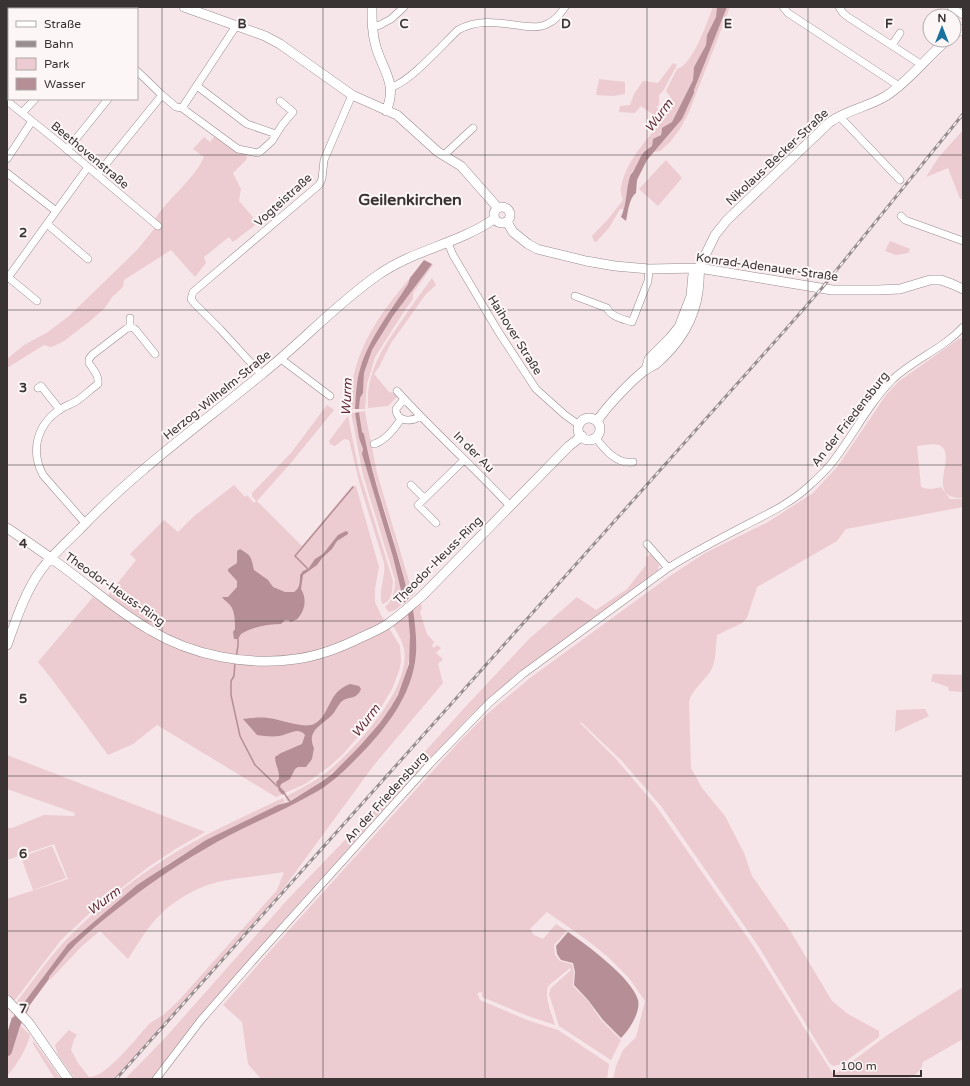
<svg xmlns="http://www.w3.org/2000/svg" width="970" height="1086" font-family="'Varela Round',sans-serif">
	<rect width="100%" height="100%" fill="#f6e6e9"/>
	<path fill="#eccbd1" d="M713 7H717L716 17 707 35 706 45 694 67 693 80 672 122 661 130 660 137 653 139 652 146 646 149 636 168 630 174 624 209H620L609 228 596 242 594 241 592 236 609 218 623 200C622 196 620 191 621 188 625 162 646 141 662 121L641 106 635 113 619 112 620 106 630 105 634 94 643 81 658 83 673 63 677 65 663 91 659 95V105L656 107 662 112 665 113 668 111 671 98 666 91 677 69C693 65 707 22 713 7Z
		M727 7H730L689 112 680 129 670 142 660 151 654 152 682 119 694 93V90Z
		M599 79 625 82V94L613 96 596 95Z
		M963 130V199H960L948 168 926 177 938 158Z
		M215 136 239 154 244 153 247 157 246 160 233 173 241 189 239 201 258 223 233 242 229 237 204 257 206 263 195 277 171 250 124 280 123 287 112 297 105 308 90 321 64 341 54 346 50 347 44 345 7 368V359L24 345 48 332 69 316 137 250 159 223 155 219C169 197 193 181 204 157L193 149 204 137 210 142Z
		M666 160 682 178 658 206 639 189Z
		M890 241 910 249 908 253 896 255 885 251Z
		M432 264 433 265 413 293V299L405 310 375 357 367 384 365 409H359L360 398 363 393 364 373 372 350 393 316Z
		M410 278 408 284 385 320 360 368 357 381 355 409H351C349 356 377 317 410 278Z
		M432 278 436 285 426 294 391 343 379 367 374 374 389 392 394 393 397 397 388 406 368 408C366 375 380 352 398 326 409 309 421 293 432 278Z
		M960 338 963 340V498C922 499 960 454 939 445 934 443 923 445 917 446L921 487C928 490 934 489 941 487L950 499H963V507L846 529 837 541 757 587 747 618 742 623 717 635C716 644 716 656 713 666 708 679 693 687 689 701L691 768 702 788 725 816 744 853 752 876 791 932 832 1001 848 1014 879 1031V1037L842 1064 834 1066 830 1064 759 947 661 806 621 760 581 722 580 723 616 759 656 806 754 947 833 1074 834 1078 833 1079H613L616 1066 623 1050 636 1037 645 1001 629 978 608 957 587 940 547 912 530 929 534 935 543 939 556 924 567 931 554 945 555 955 560 961 572 964 574 972 573 986 588 1001 602 1021 621 1040 611 1060 559 1026 549 994 551 988 571 970 570 968 548 986C544 998 552 1014 555 1025L528 1016 482 997V992L477 993 480 1000 527 1020 558 1030 609 1064 607 1079H261L248 1064 242 1022 223 1005 271 950 458 743 487 714 530 678 667 578 705 553 768 522 813 493 838 466 886 395 898 382Z
		M327 405 334 410 290 464 257 501 302 546 352 486H356L379 567 375 589V602L381 615 400 646 401 662 399 671 392 689 380 709 365 729 343 754 330 766 305 784 276 797 157 725 133 744 108 755 51 678 38 662 93 597 102 603 136 560 130 554 164 520 178 532 193 517 234 485 245 497 247 495 254 503 256 501 252 496V493L291 453Z
		M365 411 366 418 377 473 409 581 414 588 415 593 409 598C397 543 376 490 364 434L362 433 359 412Z
		M351 412 355 413 359 438 363 449 362 454 393 557 404 603 395 610 389 612 388 611 385 607C393 600 395 590 395 580L363 475Z
		M348 416 359 471 393 581C392 591 392 602 382 604 378 590 386 577 384 563L360 485 349 440 344 439 335 446 330 444 329 441Z
		M651 554 659 565 658 570 522 671 473 713 307 894 206 1009 176 1046 152 1079H125L165 1038 288 899 343 842 468 704 529 639 577 597 596 610 627 589 646 565V557Z
		M421 603 422 608 420 612 427 634 434 642 432 646 434 648 437 645 441 648 436 653 443 659 438 664 443 683 374 765 283 889 171 1020 115 1079H75L58 1055 55 1045 69 1030 77 1035 74 1039 71 1050 78 1063 89 1077C106 1078 138 1036 150 1023 154 1020 159 1018 163 1015 169 1010 175 1004 181 998L277 890 284 872C262 876 239 877 218 882 199 886 173 901 160 915 147 927 138 944 128 959L100 931 82 946 50 980 49 977C57 966 66 954 76 944 84 936 93 930 101 922 134 895 168 870 205 849 241 827 281 812 318 791 333 782 345 770 357 758 385 730 413 695 416 654 417 640 415 624 413 609Z
		M408 613C410 630 412 648 408 665 397 721 336 778 287 802L285 797C297 790 310 784 322 776 351 754 412 689 404 649 402 640 397 632 392 624Z
		M933 674 963 675V692L949 691 948 687 931 681Z
		M925 709 929 716 895 732 896 710Z
		M7 755 205 832 177 848 147 868 92 911 61 940 15 1000H12L7 997V899L68 879 54 844 7 860V828H12L44 815 74 816 75 813 7 789Z
		M283 798 285 802 206 840 168 864 78 935 68 944 20 1008 17 1004 18 1000C33 981 48 959 65 941 93 912 125 885 159 863 197 837 241 818 283 798Z
		M52 846 66 878 33 890 21 857Z
		M963 987V1039L923 1062C922 1071 915 1075 908 1079H834L837 1078 835 1074 889 1034Z
		M18 1023 30 1035C26 1051 17 1064 7 1076V1059L12 1049Z
		M33 1040 61 1079H55L33 1044Z"/>
	<path fill="#b58e96" d="M717 7H727L694 90V93L682 119 647 160 637 180 636 193C629 198 628 212 626 221L621 217C627 204 626 189 630 176 631 173 634 172 635 168 642 157 639 154 652 146L653 139 661 135 662 128 672 122 693 80 694 67 706 45 707 35 716 17Z
		M424 260 432 264 393 316 372 350 364 373 363 393 360 398 359 409H355C356 395 356 382 360 369 369 338 391 311 408 284L410 278Z
		M359 412 362 432 364 434C375 490 396 543 409 598L404 603 393 557 362 454 363 449 359 438 355 413Z
		M346 531 348 532V534L337 541 332 549 322 558 317 565 303 575 301 589C307 599 305 609 299 617 297 620 293 621 290 622L289 620H285L281 624C268 624 252 627 241 634L238 639H234L233 632 235 629C235 621 235 609 229 604 226 601 224 600 222 597H228L237 587V581L228 571V569L237 563V551L240 549C252 556 251 557 254 570L268 580 273 587 285 592H294C300 588 300 582 300 575L303 571 308 569 315 559 323 554 338 535Z
		M413 609C415 624 417 639 416 654 413 695 385 730 357 758 345 770 333 782 318 791 282 812 241 827 205 849 168 870 134 895 101 922 93 929 84 936 76 944 66 954 58 966 49 977V979L24 1013 20 1008 68 944 137 885 206 840 278 805 289 802 321 782 332 774 358 748 380 723 391 707 398 695 409 664 410 636 408 613Z
		M350 684 359 686 361 689C356 701 349 695 341 702 337 706 336 711 332 715 322 725 306 731 314 748L312 759 306 767H298L295 769 290 779 281 784 280 787 285 792 283 795 279 791 276 782 279 779C280 771 275 765 275 757L281 753 302 744 305 735C298 726 288 735 279 736 272 737 264 736 257 735L243 719C251 718 260 717 268 718 280 719 303 729 314 724 331 715 327 692 350 684Z
		M568 932C587 945 632 978 638 1000 641 1012 629 1030 621 1038L603 1020 588 1000 574 985 575 972 573 963 561 960 557 954 556 946Z
		M12 1017 18 1023 11 1049 7 1059V1036Z"/>
	<g fill="none" stroke-linecap="round" stroke-linejoin="round">
		<path stroke="#b58e96" stroke-width="1.5" d="M307 569V568L295 556 353 487
			M236 657 238 646V639
			M235 662 234 676 231 681V695L240 736 255 765 277 786
			M284 793 291 803"/>
		<path stroke="#b58e96" stroke-width="10" d="M7 1051 15 1025 24 1007"/>
		<defs>
			<path id="street" d="M66 7 68 9
				M783 7 788 13 899 86
				M839 7 843 13 848 17 922 65
				M951 7 963 15
				M372 27 380 25 391 19 404 7
				M892 45 900 33
				M7 66 9 64
				M137 71 162 95
				M197 86 247 124 276 134
				M391 87C409 83 443 44 458 30 479 18 500 23 523 26 530 27 540 28 547 24 555 21 560 14 565 7
				M7 101 57 141 158 226
				M182 108 238 149 258 153 261 151 272 141 282 125 293 112 280 101
				M22 113 35 99
				M839 116 900 180
				M67 150 108 99
				M444 155 473 128
				M7 159 32 121
				M7 173 56 211
				M97 175 162 95 176 107 182 108 236 26
				M901 216 905 220 963 241
				M47 224 88 259
				M448 243 453 255 498 331 536 389 565 415 579 425
				M8 277 37 301
				M7 279 88 167
				M575 296 607 308C611 317 623 319 632 322L648 281 649 269
				M130 318V327
				M281 359 330 396
				M262 375 220 329 195 304 191 299 193 292 319 185 322 179 324 160 352 95
				M38 388 41 386 60 410
				M397 391C433 431 473 466 510 506
				M404 399 396 409C396 421 411 423 420 416
				M596 438C604 449 617 465 633 462
				M374 444C385 441 395 428 401 419
				M411 485 424 498
				M85 523 43 475C30 451 37 425 59 410 65 406 72 404 78 400 85 395 91 389 98 384 99 375 94 371 89 363V359L92 355 126 329 130 327 135 329 155 354
				M436 523 418 505 464 460
				M647 544 668 568
				M156 1079 201 1020 258 955 430 764 489 703 523 674 668 568C692 553 717 540 742 527 765 515 790 504 809 486 818 478 827 470 834 460 854 434 869 403 893 379 914 359 943 349 963 327"/>
			<path id="secondary" d="M184 7 265 36 280 44 352 95 397 115 438 152 461 166 498 208
				M372 7C372 21 372 33 376 47 383 71 398 84 386 111
				M954 34 963 29
				M494 215a8 8 0 1 1 16 0a8 8 0 1 1-16 0Z
				M507 222 513 232 528 244 537 249 586 261 615 266 649 269 699 268 832 290H878L900 289 930 280H941L952 284 963 289
				M646 370 649 359 670 338 679 327 691 296 693 274 699 268 715 235 727 220 830 122C849 109 868 107 886 96 909 81 926 58 947 40
				M578 429a11 11 0 1 1 22 0a11 11 0 1 1-22 0Z
				M597 421C608 405 630 382 645 370 649 368 652 366 656 364 678 345 694 321 698 292 699 283 700 276 699 268
				M7 528C22 538 37 548 52 559 85 582 115 610 150 630 193 656 248 666 296 659 319 656 342 647 362 637 371 633 381 629 389 623 401 615 411 605 422 596L569 446 582 436
				M7 645C16 620 25 592 41 570 52 555 67 542 80 529 135 471 200 425 262 374 301 343 336 304 378 275 413 250 458 244 494 219
				M7 1000 29 1023 68 1079"/>
		</defs>
		<use href="#street" stroke="#998b8d" stroke-width="8"/>
		<use href="#secondary" stroke="#998b8d" stroke-width="10"/>
		<use href="#street" stroke="#fff" stroke-width="7"/>
		<use href="#secondary" stroke="#fff" stroke-width="9"/>
		<defs>
			<path id="rail" d="M116 1079 779 337 822 288 963 114"/>
		</defs>
		<use href="#rail" stroke="#978c8e" stroke-width="3"/>
		<use href="#rail" stroke="#fdf6f7" stroke-width="1.5" stroke-dasharray="4.5" stroke-linecap="butt"/>
	</g>
	<path fill="none" stroke="#393334" stroke-width="1" stroke-opacity="0.55" d="M162 7V1079M323 7V1079M485 7V1079M647 7V1079M808 7V1079M7 155H963M7 310H963M7 465H963M7 621H963M7 776H963M7 931H963"/>
	<g text-anchor="middle" dominant-baseline="central" stroke-width="4" stroke-linejoin="round" paint-order="stroke">
		<g font-size="12" fill="#393334" stroke="#fdf6f7">
			<text transform="translate(90 155) rotate(40)">Beethovenstraße</text>
			<text transform="translate(777 157) rotate(-43)">Nikolaus-Becker-Straße</text>
			<text transform="translate(283 200) rotate(-42)">Vogteistraße</text>
			<text transform="translate(767 267) rotate(8)">Konrad-Adenauer-Straße</text>
			<text transform="translate(515 335) rotate(58)">Haihover Straße</text>
			<text transform="translate(217 395) rotate(-39)">Herzog-Wilhelm-Straße</text>
			<text transform="translate(850 419) rotate(-52)">An der Friedensburg</text>
			<text transform="translate(474 452) rotate(45)">In der Au</text>
			<text transform="translate(438 560) rotate(-45)">Theodor-Heuss-Ring</text>
			<text transform="translate(115 589) rotate(35)">Theodor-Heuss-Ring</text>
			<text transform="translate(386 797) rotate(-48)">An der Friedensburg</text>
		</g>
		<g font-size="13" font-style="italic" fill="#632e3b" stroke="#fdf6f7">
			<text transform="translate(659 116) rotate(-53)">Wurm</text>
			<text transform="translate(347 397) rotate(-87)">Wurm</text>
			<text transform="translate(366 721) rotate(-52)">Wurm</text>
			<text transform="translate(104 901) rotate(-37)">Wurm</text>
		</g>
		<g font-size="16" font-weight="bold" fill="#393334" stroke="#fdf6f7">
			<text x="410" y="200">Geilenkirchen</text>
		</g>
	</g>
	<g font-size="13" text-anchor="middle" font-weight="bold" fill="#393334" stroke="#fdf6f7" stroke-width="4" stroke-linejoin="round" paint-order="stroke">
		<text x="242" y="28">B</text>
		<text x="404" y="28">C</text>
		<text x="566" y="28">D</text>
		<text x="728" y="28">E</text>
		<text x="889" y="28">F</text>
		<text x="23" y="237">2</text>
		<text x="23" y="392">3</text>
		<text x="23" y="548">4</text>
		<text x="23" y="703">5</text>
		<text x="23" y="858">6</text>
		<text x="23" y="1013">7</text>
	</g>
	<rect width="970" height="1086" fill="none" stroke="#393334" stroke-width="16"/>
	<rect x="8" y="8" width="130" height="92" fill="#fdf6f7" stroke="#afa8a9"/>
	<rect x="16" y="21" width="20" height="6" fill="#ffffff" stroke="#afa8a9"/>
	<text x="44" y="28" font-size="12" fill="#393334">Straße</text>
	<rect x="16" y="41" width="20" height="6" fill="#978c8e" stroke="#afa8a9"/>
	<text x="44" y="48" font-size="12" fill="#393334">Bahn</text>
	<rect x="16" y="58" width="20" height="12" fill="#eccbd1" stroke="#afa8a9"/>
	<text x="44" y="68" font-size="12" fill="#393334">Park</text>
	<rect x="16" y="78" width="20" height="12" fill="#b58e96" stroke="#afa8a9"/>
	<text x="44" y="88" font-size="12" fill="#393334">Wasser</text>
	<g transform="translate(942 28)"><circle r="19" fill="#fdf6f7" stroke="#afa8a9"/>
	<path d="M0-3L7 15L0 10L-7 15Z" fill="#1971a0"/>
	<text y="-6" font-size="11" font-weight="bold" text-anchor="middle" fill="#393334">N</text>
	</g>
	<path d="M834 1070v6h87v-6" fill="none" stroke="#393334" stroke-width="2"/>
	<text x="840" y="1070" font-size="12" fill="#393334" stroke="#fdf6f7" stroke-width="3" paint-order="stroke">100 m</text>
</svg>
